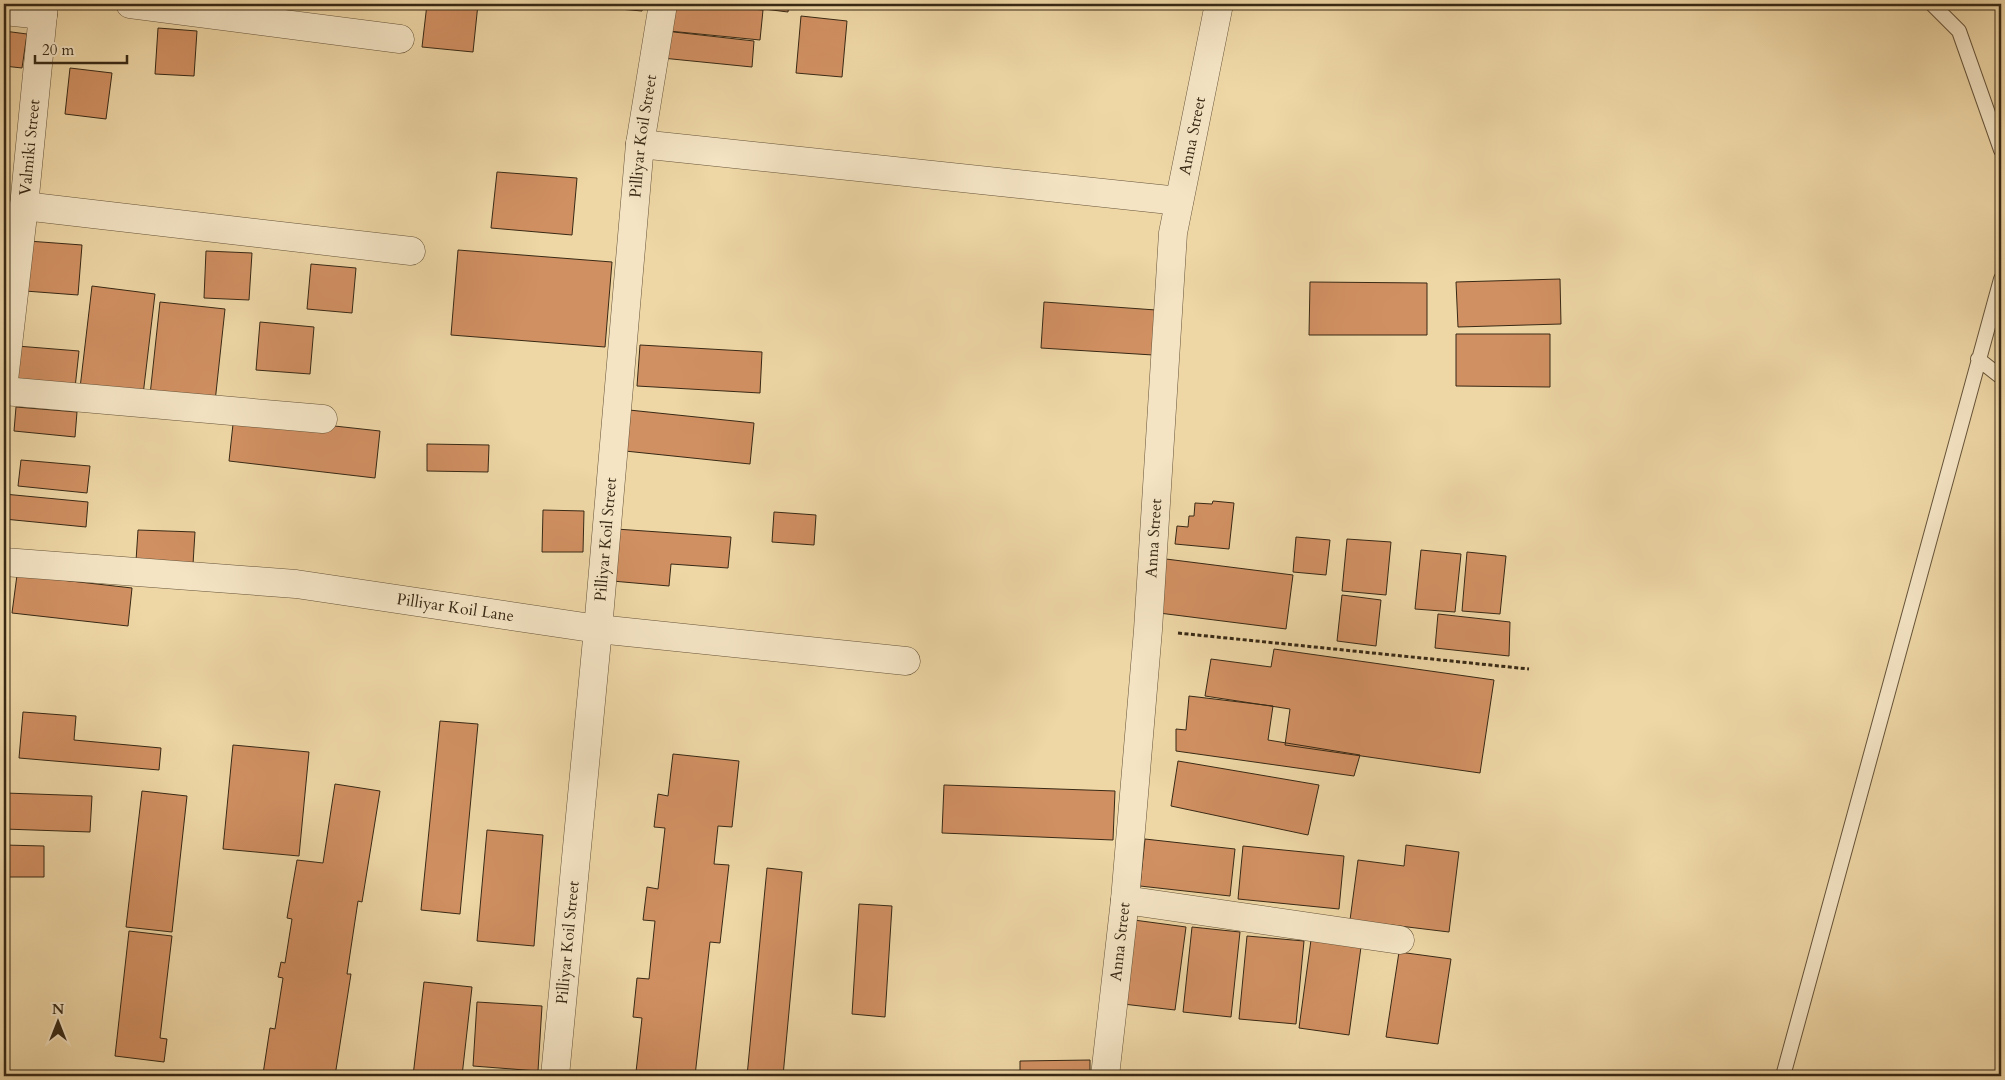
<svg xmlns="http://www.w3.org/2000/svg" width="2005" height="1080" font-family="Cardo,serif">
	<rect width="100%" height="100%" fill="#eed6a5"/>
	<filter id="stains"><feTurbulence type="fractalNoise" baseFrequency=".004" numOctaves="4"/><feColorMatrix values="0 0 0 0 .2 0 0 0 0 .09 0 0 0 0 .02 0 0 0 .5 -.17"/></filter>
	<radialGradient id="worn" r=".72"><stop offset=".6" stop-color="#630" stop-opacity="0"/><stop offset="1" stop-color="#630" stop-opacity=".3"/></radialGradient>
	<path fill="#d19062" stroke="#382915" d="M427 4H478L473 52 422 47Z
		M561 4H643L642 11Z
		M672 4H695L763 10 760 40 669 31Z
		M724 4H789L788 12Z
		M801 16 847 21 842 77 796 73Z
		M158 28 197 31 194 76 155 74Z
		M4 31 27 34 22 68 4 66Z
		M665 31 754 41 752 67 662 58Z
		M70 68 112 73 106 119 65 114Z
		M4 114 9 115 4 172Z
		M497 172 577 178 572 235 491 228Z
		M28 241 82 245 78 295 25 291Z
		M458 250 612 262 605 347 451 335Z
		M206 251 252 253 249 300 204 298Z
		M311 264 356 268 352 313 307 309Z
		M1560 279 1561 324 1458 327 1456 282Z
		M1310 282 1427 283V335H1309Z
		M92 286 155 294 143 395 80 388Z
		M160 302 225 309 215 402 150 395Z
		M1044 302 1156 310 1153 355 1041 348Z
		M260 322 314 327 310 374 256 370Z
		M1456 334H1550V387L1456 386Z
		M640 345 762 352 760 393 637 386Z
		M17 346 79 351 75 388 13 382Z
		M16 407 77 412 75 437 14 431Z
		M629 410 754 423 750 464 625 451Z
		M234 415 380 431 375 478 229 461Z
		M427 444 489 445 488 472 427 471Z
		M21 460 90 466 87 493 18 486Z
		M4 494 88 502 86 527 4 519Z
		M1213 501 1234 503 1229 549 1175 544 1177 526 1188 527 1189 516H1194L1195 503 1212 504Z
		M543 510 584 511 583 552H542Z
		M774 512 816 515 814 545 772 542Z
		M616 529 731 537 728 568 671 564 669 586 612 581Z
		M138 530 195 532 193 564 136 561Z
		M1296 537 1330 540 1326 575 1293 572Z
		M1347 539 1391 542 1386 595 1342 591Z
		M1421 550 1461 554 1455 612 1415 609Z
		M1467 552 1506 556 1500 614 1462 611Z
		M1166 559 1293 575 1286 629 1159 613Z
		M17 575 132 588 128 626 12 613Z
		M1342 595 1381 600 1376 646 1337 641Z
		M1438 614 1510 622 1509 656 1435 648Z
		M1274 649 1494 680 1480 773 1285 745 1290 709 1205 696 1211 659 1271 667Z
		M1189 696 1273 706 1268 740 1360 755 1354 776 1176 751V729L1186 730Z
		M23 712 76 716 74 740 161 748 159 770 19 758Z
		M440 721 478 724 460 914 421 910Z
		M233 745 309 752 299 856 223 849Z
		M673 754 739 761 732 827 718 826 714 864 729 865 720 943 710 942 695 1076H647L648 1074 636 1072 642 1018 633 1017 637 978 649 979 655 921 643 920 647 887 658 889 665 828 654 827 658 794 668 796Z
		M1178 761 1319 785 1308 835 1171 806Z
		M335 784 380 791 362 902 358 901 347 974H351L335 1076H280L263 1074 270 1028 275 1029 283 978 278 977 281 962 285 963 292 919 287 918 297 860 323 863Z
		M944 785 1115 791 1113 840 942 833Z
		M142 791 187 796 172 932 126 927Z
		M5 793 92 796 90 832 4 829Z
		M487 830 543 835 534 946 477 941Z
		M1145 839 1235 849 1230 896 1140 886Z
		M4 845 44 846V877H4Z
		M1406 845 1459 852 1449 932 1350 920 1358 860 1404 866Z
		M1243 846 1344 856 1339 909 1238 899Z
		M767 868 802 872 783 1076H747Z
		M859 904 892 906 885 1017 852 1014Z
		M1134 920 1186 927 1175 1010 1123 1004Z
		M1192 927 1240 932 1231 1017 1183 1012Z
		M129 931 172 936 160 1038 167 1039 164 1062 115 1056Z
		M1247 936 1304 941 1296 1024 1239 1019Z
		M1311 940 1361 947 1349 1035 1299 1028Z
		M1399 952 1451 959 1438 1044 1386 1037Z
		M424 982 472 987 462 1076H413Z
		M477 1002 542 1006 538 1071 473 1066Z
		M1090 1060V1076H1020V1061Z"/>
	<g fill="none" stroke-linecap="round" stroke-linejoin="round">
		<defs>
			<path id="service" d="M1932 4 1959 31 2001 150
				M1978 359 2001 377
				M1783 1076 2001 279"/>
			<g id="minor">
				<path d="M130 4 400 39"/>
				<path d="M4 11 43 15"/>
				<path d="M640 144 1179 201"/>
				<path d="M24 206 411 251"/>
				<path id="s1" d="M4 380 24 206 44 4"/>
				<path d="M4 391 323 419"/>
				<path id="s2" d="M4 562 296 584 598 629 906 661"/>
				<path d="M1125 900 1400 940"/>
				<path id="s3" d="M555 1076 598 629 640 144 663 4"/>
				<path id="s4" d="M1105 1076 1125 900 1148 630 1173 233 1219 4"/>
			</g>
		</defs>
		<use href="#service" stroke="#665439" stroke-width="16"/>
		<use href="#minor" stroke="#665439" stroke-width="29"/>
		<path stroke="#382915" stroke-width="3" stroke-dasharray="4 2.5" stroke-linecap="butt" d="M1178 633 1529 669"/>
		<use href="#service" stroke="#f4e4c4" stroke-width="14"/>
		<use href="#minor" stroke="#f4e4c4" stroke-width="28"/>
	</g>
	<g text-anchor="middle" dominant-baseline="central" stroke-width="4" stroke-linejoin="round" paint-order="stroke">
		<g font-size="16" fill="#382915" stroke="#f4e4c4">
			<text stroke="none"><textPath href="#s3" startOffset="944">Pilliyar Koil Street</textPath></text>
			<text stroke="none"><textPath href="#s4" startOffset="945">Anna Street</textPath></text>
			<text stroke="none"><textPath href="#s1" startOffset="234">Valmiki Street</textPath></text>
			<text stroke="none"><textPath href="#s4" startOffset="540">Anna Street</textPath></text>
			<text stroke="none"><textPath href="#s3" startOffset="539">Pilliyar Koil Street</textPath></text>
			<text stroke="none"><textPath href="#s2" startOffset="454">Pilliyar Koil Lane</textPath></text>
			<text stroke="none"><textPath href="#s4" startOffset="135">Anna Street</textPath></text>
			<text stroke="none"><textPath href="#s3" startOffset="134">Pilliyar Koil Street</textPath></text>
		</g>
	</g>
	<rect width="2005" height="1080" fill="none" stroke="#eed6a5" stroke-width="20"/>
	<rect x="5" y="5" width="1995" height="1070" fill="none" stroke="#382915" stroke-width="2.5"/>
	<rect x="10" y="10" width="1985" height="1060" fill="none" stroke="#382915"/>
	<g transform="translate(58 1022)" stroke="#f4e4c4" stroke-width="4" paint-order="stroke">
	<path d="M0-4L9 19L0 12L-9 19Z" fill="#382915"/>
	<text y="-8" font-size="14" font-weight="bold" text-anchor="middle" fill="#382915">N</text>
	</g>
	<path d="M35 55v8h92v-8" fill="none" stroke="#382915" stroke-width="2.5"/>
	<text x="42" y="55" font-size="15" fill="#382915" stroke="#f4e4c4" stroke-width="4" paint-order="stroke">20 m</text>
	<rect width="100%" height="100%" filter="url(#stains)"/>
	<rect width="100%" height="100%" fill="url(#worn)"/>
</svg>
